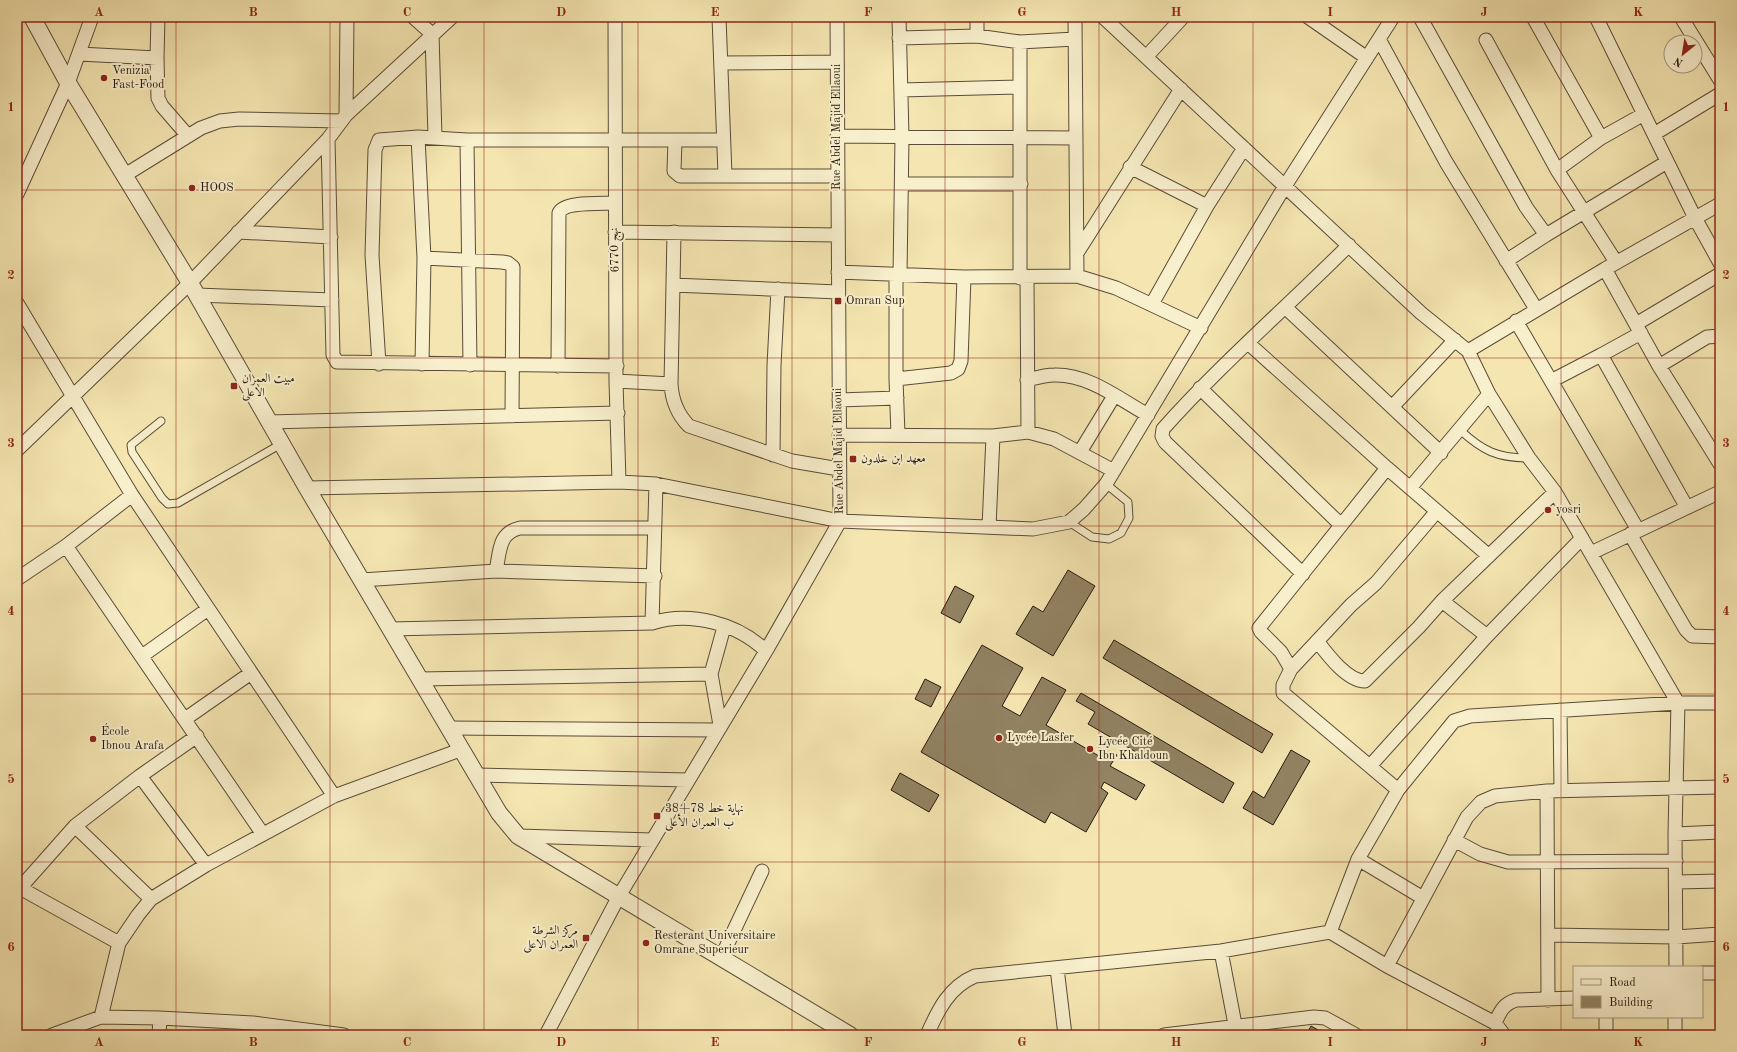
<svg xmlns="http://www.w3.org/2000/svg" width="1737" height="1052" font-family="'Old Standard TT',Amiri,serif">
	<rect width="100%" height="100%" fill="#f5e6b1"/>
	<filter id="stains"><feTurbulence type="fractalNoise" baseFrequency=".005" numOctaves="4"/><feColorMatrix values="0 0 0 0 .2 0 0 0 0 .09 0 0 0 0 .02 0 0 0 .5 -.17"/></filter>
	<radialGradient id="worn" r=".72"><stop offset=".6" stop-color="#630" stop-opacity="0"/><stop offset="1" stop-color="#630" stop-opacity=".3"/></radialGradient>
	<path fill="#928363" stroke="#26180f" d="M1068 570 1095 586 1053 656 1016 634 1033 606 1043 612Z
		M955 586 974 596 960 623 941 613Z
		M1114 640 1273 734 1262 753 1103 658Z
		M982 645 1023 668 1002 706 1020 716 1042 677 1066 690 1046 725 1104 759 1109 751 1117 755 1110 766 1145 785 1136 800 1104 782 1101 788 1108 793 1086 832 1051 812 1045 823 921 752Z
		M925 679 941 687 931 707 915 699Z
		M1081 693 1234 783 1223 803 1088 724 1095 712 1076 701Z
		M1291 750 1310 761 1273 825 1243 808 1253 791 1264 798Z
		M900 773 939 795 929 812 891 790Z
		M1311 1026 1327 1035H1306Z"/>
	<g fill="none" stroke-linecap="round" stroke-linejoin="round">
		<defs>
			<path id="service" d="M161 421 131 445 132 452 162 498 168 504 178 503 281 444
				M1460 430C1483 451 1497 458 1529 458
				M1069 522 1092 537 1109 539 1121 533 1129 518 1128 502 1106 484"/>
			<path id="minor" d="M413 17 432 34 435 137
				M615 17 616 381 619 482
				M719 17 725 175
				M899 17 902 137 900 276
				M1075 17 1077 276
				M1103 17 1421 313 1468 351 1489 394 1529 458 1555 492 1678 703 1675 834 1676 967
				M1308 17 1367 58
				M1420 17 1526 207 1546 235 1506 261
				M1533 17 1601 138 1557 170
				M1596 17 1695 218 1720 263
				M1681 17 1720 80
				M977 36V17
				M899 38 977 36 1020 42 1075 39
				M1379 39 1446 162 1536 309
				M1486 40 1557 170 1616 262
				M1020 42V278
				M79 54 157 58 158 98 162 106 188 136
				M1146 57 1183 17
				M157 58 158 17
				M721 63 837 62
				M901 90 1020 87
				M346 115 452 17
				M1654 134 1720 94
				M837 136 1075 138
				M418 137 424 258 422 364
				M1601 138 1644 114
				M328 139 333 355 337 362 617 366
				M467 140 470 365
				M675 140 674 171 680 176H838
				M1130 167 1207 206
				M125 175 201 128 220 121 239 119 341 121
				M903 184H1021
				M17 194 68 83 92 17
				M238 232 331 237
				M615 232 838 235
				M674 232 673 285 838 292
				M1546 235 1667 162
				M1077 253 1181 89
				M424 258 502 262 508 263 513 267 512 416
				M1605 269 1659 366 1720 464
				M838 272 964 277 1077 276 1116 288 1201 328
				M896 275V379
				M197 295 332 300
				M17 303 132 495 334 796
				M1152 304 1207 206 1244 148
				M1286 308 1441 453
				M1516 321 1638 530
				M1636 324 1720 274
				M1248 343 1387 468 1259 628 1261 632 1281 652 1291 669 1283 685V693L1398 790
				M1468 351 1605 269 1720 204
				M1601 355 1641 333
				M379 364 372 255 375 150 379 140 418 137 467 140H723
				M558 366 559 213C564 201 603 204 615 203
				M1659 366 1707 337 1720 336
				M1027 380C1035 378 1045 375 1054 375 1089 374 1119 399 1148 415
				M616 381 671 384C672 401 677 414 689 426L792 461 839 469
				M1551 381 1601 355 1686 506
				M671 384 673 285
				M1200 388 1341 525
				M839 400 897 398
				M1392 407 1455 340
				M269 422 618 413
				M1028 432 1054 439 1114 471
				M839 435 993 436 1028 432 1027 278
				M898 435 896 379 951 373 958 369 961 361 964 277
				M17 450 190 283 328 139 346 115 347 17
				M1080 452 1114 396
				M773 455 774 365 778 289
				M1387 468 1489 556
				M307 488 619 482 656 484 840 521 1033 529 1069 522 1084 509 1106 484 1285 186 1393 17
				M1410 488 1489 394
				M989 527 993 436
				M1630 534 1686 630 1692 636 1720 637
				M66 546 262 833
				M1591 553 1720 492
				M496 571C500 552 498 533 520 528H654
				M1303 574 1165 442 1162 436 1163 429C1221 364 1287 307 1349 245
				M17 579 66 546 132 495
				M362 580 496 571 655 576
				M1442 601 1487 636
				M652 623 656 484
				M391 629 652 623C690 611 737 623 766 651
				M1317 641C1327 654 1347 681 1365 681L1419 627 1442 601 1555 492
				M142 656 208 609
				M1291 669 1351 605 1376 583 1437 511
				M419 679 711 674
				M1560 710 1561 791
				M185 719 251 673
				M720 725 711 674 724 627
				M449 728 717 730
				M1370 766 1487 636 1582 538
				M476 775 687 780
				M140 776 206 865
				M1547 791 1548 1000
				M75 826 151 899
				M1675 834 1720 832
				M518 836 652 840
				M1454 840 1480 854 1508 862 1676 861
				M1358 859 1423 898
				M1677 882 1720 881
				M20 888 119 943
				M17 894 20 888 75 826 140 776 197 736
				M1330 932 1358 859 1398 790 1454 721 1470 716 1678 703H1720
				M1549 935 1676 937 1720 934
				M1221 951 1237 1035
				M721 958 762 871
				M1387 966 1467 817 1481 802 1495 796 1547 791 1720 787
				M1057 968 1065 1035
				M1702 973H1720
				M101 1017 119 943 138 915 151 899 206 865 334 796 460 750
				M1606 1017V1035
				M1675 1017V1035
				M1495 1023C1500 1012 1503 1004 1516 1000L1574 998
				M52 1035 101 1017 160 1018 253 1023 344 1035
				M159 1035 160 1018
				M546 1035 619 896 766 651 840 521 837 17
				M927 1035C938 1010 949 987 975 976L1221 951 1330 932 1387 966 1495 1023 1504 1035
				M1164 1035 1314 1017 1325 1018 1356 1035"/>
			<path id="tertiary" d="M32 17 68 83 190 283 307 488 499 813 518 836 850 1035"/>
		</defs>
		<use href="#service" stroke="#5a4c38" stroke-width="9"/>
		<use href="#minor" stroke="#5a4c38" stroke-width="15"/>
		<use href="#tertiary" stroke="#5a4c38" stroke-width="18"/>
		<use href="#service" stroke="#f8efcc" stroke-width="7"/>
		<use href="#minor" stroke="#f8efcc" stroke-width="13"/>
		<use href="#tertiary" stroke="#f8efcc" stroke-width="16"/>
	</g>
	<path fill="none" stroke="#8f2418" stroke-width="1" stroke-opacity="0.55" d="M176 17V1035M330 17V1035M484 17V1035M638 17V1035M792 17V1035M945 17V1035M1099 17V1035M1253 17V1035M1407 17V1035M1561 17V1035M17 190H1720M17 358H1720M17 526H1720M17 694H1720M17 862H1720"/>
	<g fill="#8f2418" stroke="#f8efcc" stroke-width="1.5">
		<circle cx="104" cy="78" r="4"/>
		<circle cx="192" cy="188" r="4"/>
		<rect x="834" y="297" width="8" height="8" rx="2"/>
		<rect x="230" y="382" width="8" height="8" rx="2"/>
		<rect x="849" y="455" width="8" height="8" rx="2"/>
		<circle cx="1548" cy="510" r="4"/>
		<circle cx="999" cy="738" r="4"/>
		<circle cx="93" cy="739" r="4"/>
		<circle cx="1090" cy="749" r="4"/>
		<rect x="653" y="812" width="8" height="8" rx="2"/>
		<rect x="582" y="934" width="8" height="8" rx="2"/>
		<circle cx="646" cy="943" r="4"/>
	</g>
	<g text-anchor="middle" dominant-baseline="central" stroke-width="4" stroke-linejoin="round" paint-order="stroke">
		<g font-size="12" fill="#26180f" stroke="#f8efcc" text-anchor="start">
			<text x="112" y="71">Venizia<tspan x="112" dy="14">Fast-Food</tspan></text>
			<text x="200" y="188">HOOS</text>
			<text x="846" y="301">Omran Sup</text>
			<text x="242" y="379">مبيت العمران<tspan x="242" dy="14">الاعلى</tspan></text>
			<text x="861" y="459">معهد ابن خلدون</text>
			<text x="1556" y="510">yosri</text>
			<text x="101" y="732">École<tspan x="101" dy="14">Ibnou Arafa</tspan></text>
			<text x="1007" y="738">Lycée Lasfer</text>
			<text x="1098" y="742">Lycée Cité<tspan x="1098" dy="14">Ibn Khaldoun</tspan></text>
			<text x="665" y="809">نهاية خط 78+38<tspan x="665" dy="14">ب العمران الأعلى</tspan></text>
			<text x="578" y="931" text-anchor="end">مركز الشرطة<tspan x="578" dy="14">العمران الاعلى</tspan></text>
			<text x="654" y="936">Resterant Universitaire<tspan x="654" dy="14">Omrane Superieur</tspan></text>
		</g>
		<g font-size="12" fill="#26180f" stroke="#f8efcc">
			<text transform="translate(837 127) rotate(-90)">Rue Abdel Majid Ellaoui</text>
			<text transform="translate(615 250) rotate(-91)">نهج 6770</text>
			<text transform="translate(839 451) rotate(-91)">Rue Abdel Majid Ellaoui</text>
		</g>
	</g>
	<rect width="1737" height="1052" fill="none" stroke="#f5e6b1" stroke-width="44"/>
	<rect x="1573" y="966" width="130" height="52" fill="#f8efcc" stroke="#a49980"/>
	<rect x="1581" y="979" width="20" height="6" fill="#f8efcc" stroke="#a49980"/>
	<text x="1609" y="986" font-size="12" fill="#26180f">Road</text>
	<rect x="1581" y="996" width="20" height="12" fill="#928363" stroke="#a49980"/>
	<text x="1609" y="1006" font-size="12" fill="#26180f">Building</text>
	<g transform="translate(1683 54) rotate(210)"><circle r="19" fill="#f8efcc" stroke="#a49980"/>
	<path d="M0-3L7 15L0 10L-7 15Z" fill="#8f2418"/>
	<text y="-6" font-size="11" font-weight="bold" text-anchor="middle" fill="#26180f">N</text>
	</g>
	<rect x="22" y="22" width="1693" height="1008" fill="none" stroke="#8f2418" stroke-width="1.5"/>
	<g font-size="13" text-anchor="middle" font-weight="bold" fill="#8f2418">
		<text x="99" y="16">A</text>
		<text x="253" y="16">B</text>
		<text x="407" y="16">C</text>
		<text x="561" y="16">D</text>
		<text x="715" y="16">E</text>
		<text x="868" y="16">F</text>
		<text x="1022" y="16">G</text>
		<text x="1176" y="16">H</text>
		<text x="1330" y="16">I</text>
		<text x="1484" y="16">J</text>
		<text x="1638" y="16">K</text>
		<text x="11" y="111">1</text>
		<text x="1726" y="111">1</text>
		<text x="11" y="279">2</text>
		<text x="1726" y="279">2</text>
		<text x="11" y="447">3</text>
		<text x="1726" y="447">3</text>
		<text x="11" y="615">4</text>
		<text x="1726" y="615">4</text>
		<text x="11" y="783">5</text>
		<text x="1726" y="783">5</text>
		<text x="11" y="951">6</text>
		<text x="1726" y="951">6</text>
		<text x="99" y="1046">A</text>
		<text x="253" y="1046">B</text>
		<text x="407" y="1046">C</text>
		<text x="561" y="1046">D</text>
		<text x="715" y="1046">E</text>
		<text x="868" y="1046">F</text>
		<text x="1022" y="1046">G</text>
		<text x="1176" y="1046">H</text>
		<text x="1330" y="1046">I</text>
		<text x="1484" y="1046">J</text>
		<text x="1638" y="1046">K</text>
	</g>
	<rect width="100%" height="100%" filter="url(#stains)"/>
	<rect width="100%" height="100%" fill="url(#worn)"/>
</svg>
